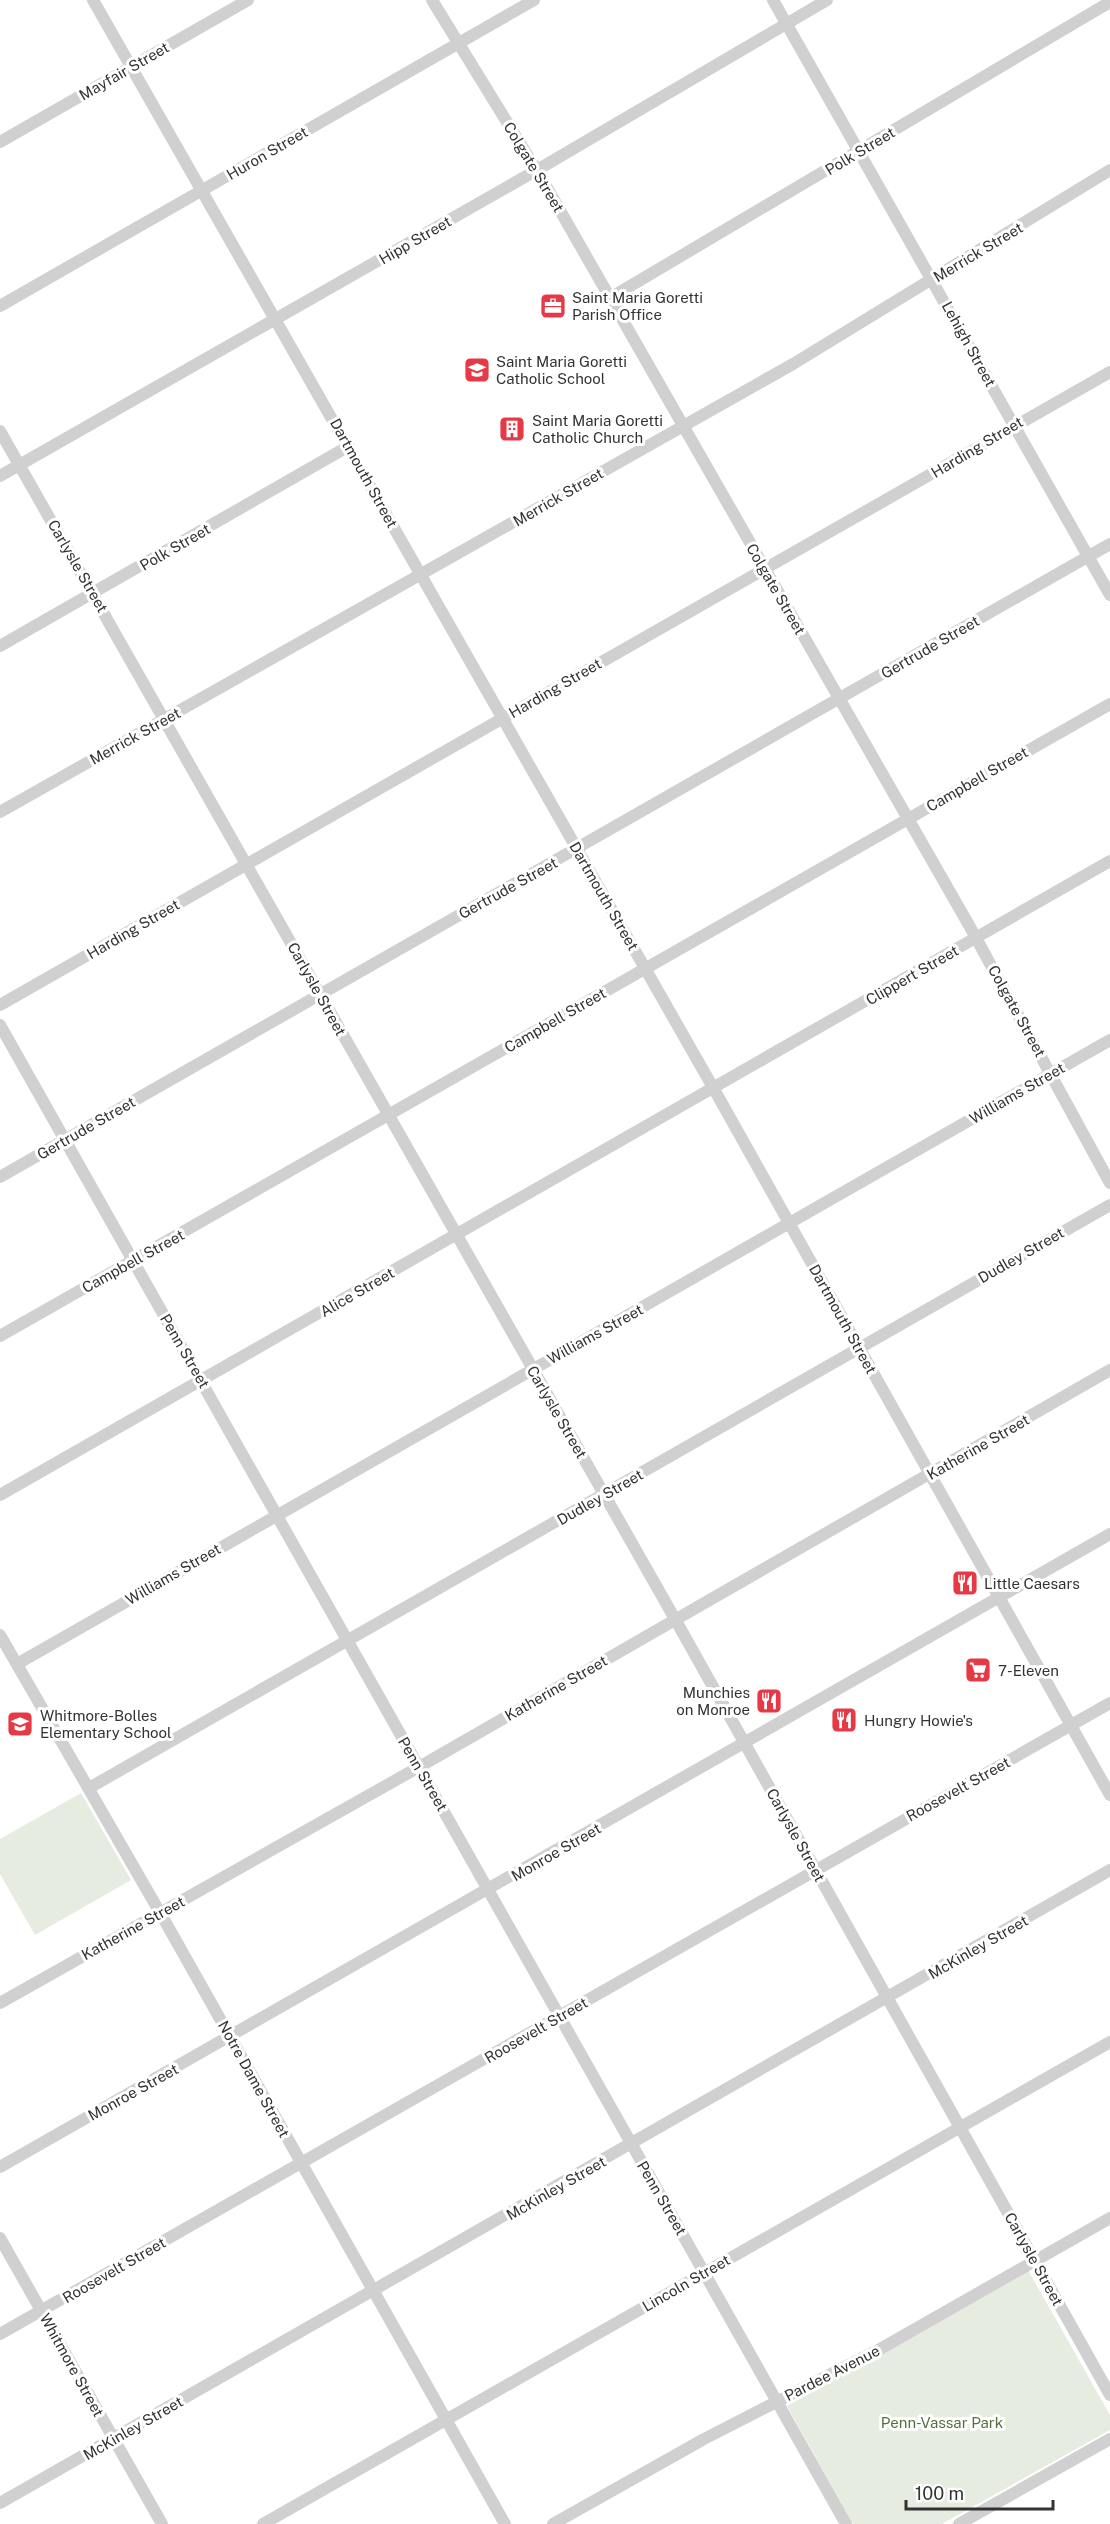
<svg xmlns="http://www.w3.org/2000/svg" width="1110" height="2524" font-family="'Public Sans',sans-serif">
	<rect width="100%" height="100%" fill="#fff"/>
	<path fill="#e6ecdf" d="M81 1793 131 1880 35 1935 0 1874V1839Z
		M1028 2270 1110 2415V2430L942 2524H853L787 2406Z"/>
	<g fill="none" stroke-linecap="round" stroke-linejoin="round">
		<path stroke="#d0d0d0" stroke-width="12" d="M93 0 719 1098 1110 1795
			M432 0 542 179 970 927 1110 1183
			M773 0 1110 595
			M0 142 248 0
			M610 298 1110 2
			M0 306 534 0
			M0 431 675 1619 1110 2395
			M0 476 537 170 827 0
			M0 646 349 446
			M0 812 793 364 1110 170
			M0 1005 1110 372
			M0 1025 846 2524
			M0 1177 1110 544
			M0 1336 1110 704
			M0 1495 1110 861
			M0 1635 166 1923 505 2524
			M17 1664 1110 1040
			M89 1788 1110 1205
			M0 2003 419 1767 1110 1370
			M0 2167 1110 1534
			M0 2238 162 2524
			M0 2334 1110 1703
			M0 2503 1110 1870
			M263 2524 1110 2042
			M553 2524 704 2439 880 2349 1110 2218
			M959 2524 1110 2439"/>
	</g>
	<defs>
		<symbol id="office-square" viewBox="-11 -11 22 22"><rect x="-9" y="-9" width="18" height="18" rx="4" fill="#e63946" stroke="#fff"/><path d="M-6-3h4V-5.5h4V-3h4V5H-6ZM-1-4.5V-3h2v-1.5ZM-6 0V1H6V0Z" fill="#fff"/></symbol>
		<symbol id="school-square" viewBox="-11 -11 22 22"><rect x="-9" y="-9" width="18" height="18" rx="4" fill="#e63946" stroke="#fff"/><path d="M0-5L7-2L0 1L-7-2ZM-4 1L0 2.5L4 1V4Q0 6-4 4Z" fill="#fff"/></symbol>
		<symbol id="building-square" viewBox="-11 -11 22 22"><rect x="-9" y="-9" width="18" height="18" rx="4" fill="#e63946" stroke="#fff"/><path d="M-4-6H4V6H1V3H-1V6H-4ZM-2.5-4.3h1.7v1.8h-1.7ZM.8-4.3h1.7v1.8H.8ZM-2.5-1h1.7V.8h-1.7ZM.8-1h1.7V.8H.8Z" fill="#fff"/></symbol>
		<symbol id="restaurant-square" viewBox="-11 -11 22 22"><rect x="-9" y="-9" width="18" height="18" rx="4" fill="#e63946" stroke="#fff"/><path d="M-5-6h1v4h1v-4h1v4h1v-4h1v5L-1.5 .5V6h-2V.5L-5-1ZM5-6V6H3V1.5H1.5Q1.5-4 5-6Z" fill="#fff"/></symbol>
		<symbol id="supermarket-square" viewBox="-11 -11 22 22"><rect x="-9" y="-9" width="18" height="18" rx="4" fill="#e63946" stroke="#fff"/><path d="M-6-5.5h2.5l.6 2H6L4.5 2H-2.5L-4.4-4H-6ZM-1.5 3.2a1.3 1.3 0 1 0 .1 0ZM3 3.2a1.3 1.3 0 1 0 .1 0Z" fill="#fff"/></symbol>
	</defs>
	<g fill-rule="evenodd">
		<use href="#office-square" x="538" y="291" width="30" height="30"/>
		<use href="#school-square" x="462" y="355" width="30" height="30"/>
		<use href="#building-square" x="497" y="414" width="30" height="30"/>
		<use href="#restaurant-square" x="950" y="1568" width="30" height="30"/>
		<use href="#supermarket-square" x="963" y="1655" width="30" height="30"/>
		<use href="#restaurant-square" x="754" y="1686" width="30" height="30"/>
		<use href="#restaurant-square" x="829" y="1705" width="30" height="30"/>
		<use href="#school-square" x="5" y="1709" width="30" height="30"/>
	</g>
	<g text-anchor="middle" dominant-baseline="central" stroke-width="6" stroke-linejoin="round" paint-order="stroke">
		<g font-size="15" fill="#333" stroke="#fff">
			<text transform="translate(124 71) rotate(-30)">Mayfair Street</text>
			<text transform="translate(860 151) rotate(-31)">Polk Street</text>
			<text transform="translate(267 153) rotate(-30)">Huron Street</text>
			<text transform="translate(534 167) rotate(59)">Colgate Street</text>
			<text transform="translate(415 240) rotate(-30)">Hipp Street</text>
			<text transform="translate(978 252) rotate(-31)">Merrick Street</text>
			<text transform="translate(969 344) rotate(61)">Lehigh Street</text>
			<text transform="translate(977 447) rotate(-31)">Harding Street</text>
			<text transform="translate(364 473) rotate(61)">Dartmouth Street</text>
			<text transform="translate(558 497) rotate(-30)">Merrick Street</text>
			<text transform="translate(175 547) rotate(-30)">Polk Street</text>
			<text transform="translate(78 566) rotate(60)">Carlysle Street</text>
			<text transform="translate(776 589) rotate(60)">Colgate Street</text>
			<text transform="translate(930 647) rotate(-30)">Gertrude Street</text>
			<text transform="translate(555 688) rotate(-30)">Harding Street</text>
			<text transform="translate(135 736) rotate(-29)">Merrick Street</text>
			<text transform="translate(977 779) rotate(-30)">Campbell Street</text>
			<text transform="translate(508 888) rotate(-29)">Gertrude Street</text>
			<text transform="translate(604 896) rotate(60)">Dartmouth Street</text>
			<text transform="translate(133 929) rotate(-30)">Harding Street</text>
			<text transform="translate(912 975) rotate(-30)">Clippert Street</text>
			<text transform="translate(317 989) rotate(61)">Carlysle Street</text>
			<text transform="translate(1017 1011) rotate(61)">Colgate Street</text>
			<text transform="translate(555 1020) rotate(-30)">Campbell Street</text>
			<text transform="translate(1017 1093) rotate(-30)">Williams Street</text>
			<text transform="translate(86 1128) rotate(-30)">Gertrude Street</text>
			<text transform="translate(1021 1255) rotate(-30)">Dudley Street</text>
			<text transform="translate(133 1261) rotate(-29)">Campbell Street</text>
			<text transform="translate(357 1292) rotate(-30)">Alice Street</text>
			<text transform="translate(843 1319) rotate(61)">Dartmouth Street</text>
			<text transform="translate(595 1334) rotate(-29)">Williams Street</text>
			<text transform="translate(185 1351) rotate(60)">Penn Street</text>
			<text transform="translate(557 1412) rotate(60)">Carlysle Street</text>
			<text transform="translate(978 1447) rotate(-30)">Katherine Street</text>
			<text transform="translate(600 1497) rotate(-30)">Dudley Street</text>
			<text transform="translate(173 1574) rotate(-30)">Williams Street</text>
			<text transform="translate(556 1688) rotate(-30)">Katherine Street</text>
			<text transform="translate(423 1774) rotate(60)">Penn Street</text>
			<text transform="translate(958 1789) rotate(-29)">Roosevelt Street</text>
			<text transform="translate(796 1835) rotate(61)">Carlysle Street</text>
			<text transform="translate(556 1852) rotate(-30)">Monroe Street</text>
			<text transform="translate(133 1928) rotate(-29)">Katherine Street</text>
			<text transform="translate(978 1947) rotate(-30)">McKinley Street</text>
			<text transform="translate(536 2030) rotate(-30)">Roosevelt Street</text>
			<text transform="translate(254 2079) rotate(61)">Notre Dame Street</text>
			<text transform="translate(133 2092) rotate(-29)">Monroe Street</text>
			<text transform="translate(556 2188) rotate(-30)">McKinley Street</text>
			<text transform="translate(662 2198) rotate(60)">Penn Street</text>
			<text transform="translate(1034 2259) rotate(61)">Carlysle Street</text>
			<text transform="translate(114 2270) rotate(-30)">Roosevelt Street</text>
			<text transform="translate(686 2283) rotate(-30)">Lincoln Street</text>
			<text transform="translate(72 2365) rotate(61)">Whitmore Street</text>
			<text transform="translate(832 2373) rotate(-27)">Pardee Avenue</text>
			<text transform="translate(133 2428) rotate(-30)">McKinley Street</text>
		</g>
		<g font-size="15" fill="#333" stroke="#fff" text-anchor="start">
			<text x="572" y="297">Saint Maria Goretti<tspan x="572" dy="17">Parish Office</tspan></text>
			<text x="496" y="361">Saint Maria Goretti<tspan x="496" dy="17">Catholic School</tspan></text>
			<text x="532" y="420">Saint Maria Goretti<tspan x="532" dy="17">Catholic Church</tspan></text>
			<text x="984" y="1583">Little Caesars</text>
			<text x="998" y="1670">7-Eleven</text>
			<text x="750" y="1692" text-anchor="end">Munchies<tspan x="750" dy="17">on Monroe</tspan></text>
			<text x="40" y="1715">Whitmore-Bolles<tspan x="40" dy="17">Elementary School</tspan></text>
			<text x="864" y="1720">Hungry Howie's</text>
		</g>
		<g font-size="15" fill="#56703f" stroke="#fff">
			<text x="942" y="2422">Penn-Vassar Park</text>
		</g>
	</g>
	<path d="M906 2500v9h147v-9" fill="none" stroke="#333333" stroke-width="3"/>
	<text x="915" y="2500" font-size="18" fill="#333333" stroke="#ffffff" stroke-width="4.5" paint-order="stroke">100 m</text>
</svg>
